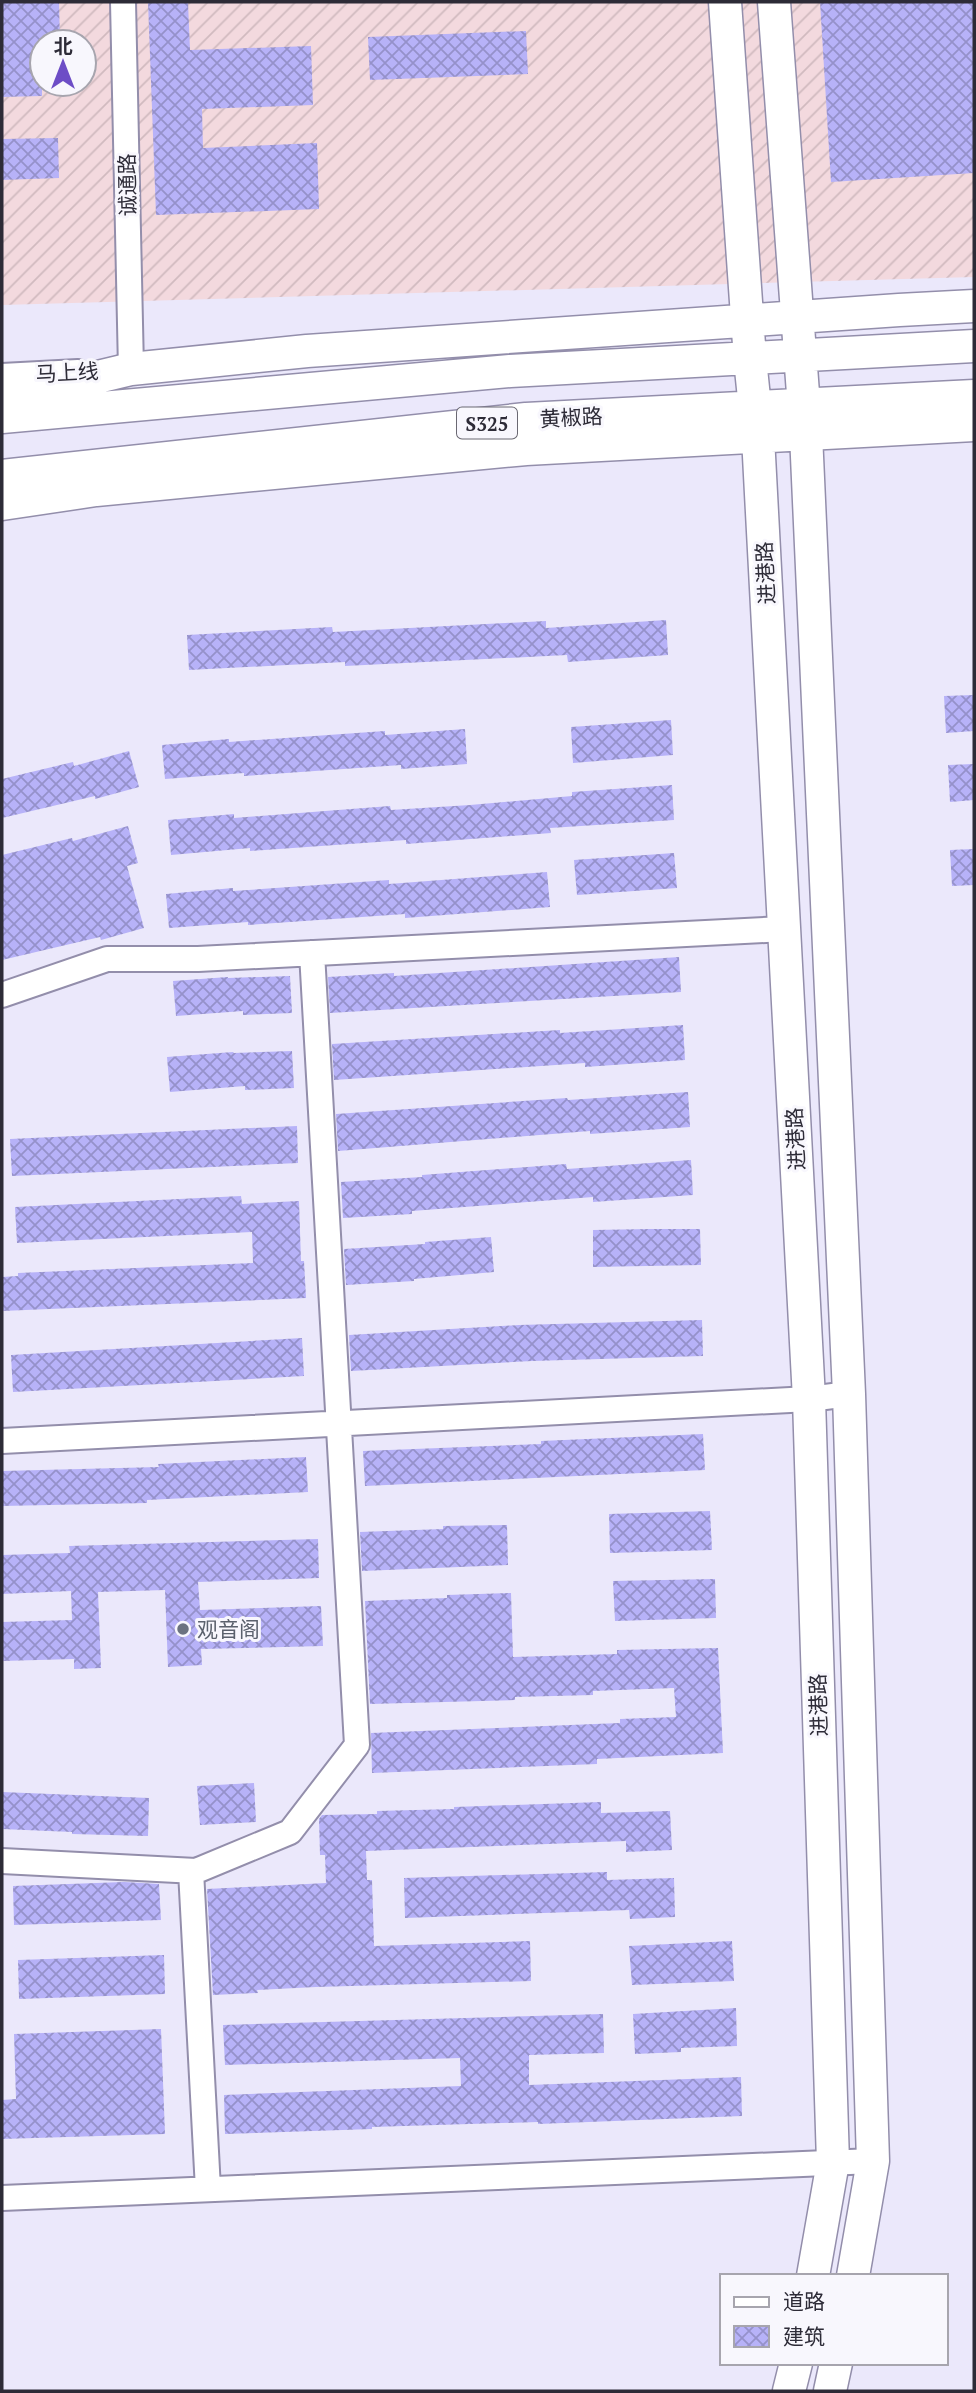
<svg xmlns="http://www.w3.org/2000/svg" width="976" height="2393" font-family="'PT Serif','Noto Sans SC',serif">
	<defs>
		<pattern id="industrial-furrows" width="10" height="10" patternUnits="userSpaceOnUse" patternTransform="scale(1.75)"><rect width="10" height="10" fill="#f3d9de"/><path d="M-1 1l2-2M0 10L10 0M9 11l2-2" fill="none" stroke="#d1babf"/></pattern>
		<pattern id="building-cross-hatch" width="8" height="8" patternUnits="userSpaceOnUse" patternTransform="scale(1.75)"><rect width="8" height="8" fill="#b7b2f8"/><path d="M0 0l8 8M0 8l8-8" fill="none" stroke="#9591ca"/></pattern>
	</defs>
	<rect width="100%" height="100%" fill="#ebe8fb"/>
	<path fill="url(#industrial-furrows)" fill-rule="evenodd" d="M2 2H974V277L2 305ZM42 42H84V84H42Z"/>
	<path fill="url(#building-cross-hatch)" d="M2 2H59L60 42H42V96L2 97Z
		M148 2H188L190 50 311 46 313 105 202 109 203 148 317 143 319 209 156 215Z
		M820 2H974V173L831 182Z
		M526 31 528 74 370 80 368 37Z
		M58 138 59 178 2 180V139Z
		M666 620 668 655 568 662 567 655 345 666V662L189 670 187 635 332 627 333 632 546 621V628Z
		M974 695V731L946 733 944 696Z
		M671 720 673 755 573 763 571 727Z
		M465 729 467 764 401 769V765L244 776V773L165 779 162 745 229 739V742L385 731V735Z
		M129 751 139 787 95 799V796L2 818V779L73 762 74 766Z
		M974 764V800L950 802 948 765Z
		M672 785 674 820 550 828 551 833 406 844V840L250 851V848L171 855 168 820 234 814V818L390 806 391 810 470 805 572 796V792Z
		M128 826 138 863 127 866 144 928 101 940 100 937 2 960V855L72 838 73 841Z
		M974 849V885L952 886 950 850Z
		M674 853 677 888 577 895 574 860Z
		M547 872 550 907 405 918V914L248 925V922L169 928 166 894 233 888V891L389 880V884Z
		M679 957 681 992 330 1013 328 977 394 973V976Z
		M290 976 292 1013 243 1015V1011L176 1016 173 981 228 977V978Z
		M683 1025 685 1060 585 1067V1063L334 1080 332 1044 560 1030V1033Z
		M292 1051 294 1088 245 1090V1086L170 1092 167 1057 233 1052 234 1053Z
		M688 1092 690 1127 590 1134V1131L338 1151 336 1114 567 1098 568 1100Z
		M297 1126 298 1163 12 1176 10 1139Z
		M691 1160 693 1195 593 1202V1197L412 1211V1214L343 1218 341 1182 422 1177V1175L566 1164 567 1169Z
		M241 1196 242 1204 299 1201 301 1261H304L306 1298 2 1311V1277L18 1276V1273L253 1263 252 1232 17 1243 15 1207Z
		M650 1229H700L701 1265 593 1267V1230Z
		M491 1237 494 1272 414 1279V1281L346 1285 344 1249 425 1244V1242Z
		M702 1320 703 1356 532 1361 351 1371 349 1335 519 1325Z
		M302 1338 304 1376 13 1392 11 1355Z
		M703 1434 705 1470 365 1486 363 1451 541 1444V1441Z
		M306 1457 308 1492 147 1500V1503L2 1506V1471L159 1467 158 1464Z
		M710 1511 712 1550 610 1553 609 1514Z
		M507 1525 508 1565 362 1571 360 1532 443 1529V1526Z
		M318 1539 319 1578 198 1582 200 1610 321 1606 323 1646 201 1649 202 1665 168 1667 165 1590 98 1592 101 1668 74 1669V1659L2 1661V1622L72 1620 71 1591 2 1594V1555L70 1553 69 1546Z
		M715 1579 716 1618 615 1621 613 1581Z
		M511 1593 513 1657 617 1654V1650L718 1648 723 1753 597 1759V1764L372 1773 371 1733 620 1723V1719L676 1717 674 1688 593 1691V1695L515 1697V1700L370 1704 365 1601 447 1598V1595Z
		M254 1783 256 1822 200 1825 197 1786Z
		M2 1792 149 1798 148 1836 72 1834V1832L2 1829Z
		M601 1802V1813L670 1811 672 1850 626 1852V1841L366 1851 367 1880H372L374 1946 530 1941 531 1981 316 1987 257 1990 258 1993 213 1995 207 1889 326 1883 325 1855H320L319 1819 322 1815 377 1814V1811L454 1809V1807Z
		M607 1872V1880L674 1878 675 1917 630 1919 629 1910 405 1918 404 1878Z
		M124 1882 159 1884 161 1920 14 1925 13 1886Z
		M732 1941 734 1981 632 1985 629 1946Z
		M164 1955 165 1994 19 1999 18 1960Z
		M736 2008 737 2046 681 2048V2052L635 2054 633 2014Z
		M603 2014 604 2053 529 2055V2085L741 2077 742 2116 538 2124V2122L372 2127V2129L225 2134 224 2095 461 2086 460 2058 225 2065 223 2025Z
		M161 2029 165 2134 2 2139V2100L16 2099 14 2034Z"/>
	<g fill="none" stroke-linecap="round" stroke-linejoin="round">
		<defs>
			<path id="minor" d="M114 370 131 369 123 2
				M2 376 78 372
				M2 995 107 959H198L784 929
				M2 1441 809 1399 849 1394
				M2 1861 196 1871 290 1832 357 1745 312 953
				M191 1871 208 2189
				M2 2198 873 2161"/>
			<path id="major" d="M725 2 750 359 758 437 809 1399 833 2162 813 2276
				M774 2 806 434 849 1394 873 2161 853 2276
				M2 400 131 369 307 351 899 310 974 306
				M2 417 510 371 974 346
				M2 476 526 419 974 396
				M2 504 96 490 526 449 974 425
				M789 2391 796 2363
				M830 2391 836 2363"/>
		</defs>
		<use href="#minor" stroke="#938eab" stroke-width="28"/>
		<use href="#major" stroke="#938eab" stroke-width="35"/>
		<use href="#minor" stroke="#fff" stroke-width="24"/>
		<use href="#major" stroke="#fff" stroke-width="32"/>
	</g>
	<circle fill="#6b7280" stroke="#f8f7fd" stroke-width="2.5" cx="183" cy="1629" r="7"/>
	<g text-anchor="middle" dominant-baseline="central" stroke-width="6" stroke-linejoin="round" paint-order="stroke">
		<rect fill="#f8f7fd" stroke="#6a6872" stroke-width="2" x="457" y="407.5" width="60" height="31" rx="5"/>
		<g font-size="19" font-weight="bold" fill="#2d2b37">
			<text x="487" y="423">S325</text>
		</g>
		<g font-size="21" fill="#2d2b37" stroke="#f8f7fd">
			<text transform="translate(127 185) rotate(-91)">诚通路</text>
			<text transform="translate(67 372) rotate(-3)">马上线</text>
			<text transform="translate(571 417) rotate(-3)">黄椒路</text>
			<text transform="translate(765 573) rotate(-93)">进港路</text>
			<text transform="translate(795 1139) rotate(-93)">进港路</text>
			<text transform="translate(818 1705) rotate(-92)">进港路</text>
		</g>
		<g font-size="21" fill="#5b616d" stroke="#f8f7fd" text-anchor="start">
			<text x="197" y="1629">观音阁</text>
		</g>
	</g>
	<rect width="976" height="2393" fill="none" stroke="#2d2b37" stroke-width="7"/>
	<rect x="720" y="2274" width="228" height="91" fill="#f8f7fd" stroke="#a7a5ae" stroke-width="2"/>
	<rect x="734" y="2297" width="35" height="10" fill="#ffffff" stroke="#a7a5ae" stroke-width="2"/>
	<text x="783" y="2309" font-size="21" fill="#2d2b37">道路</text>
	<rect x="734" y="2326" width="35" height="21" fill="url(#building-cross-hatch)" stroke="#a7a5ae" stroke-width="2"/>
	<text x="783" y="2344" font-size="21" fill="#2d2b37">建筑</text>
	<g transform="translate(63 63)"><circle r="33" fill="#f8f7fd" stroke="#a7a5ae" stroke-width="2"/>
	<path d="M0-5L12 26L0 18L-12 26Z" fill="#6d4dc6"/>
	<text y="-10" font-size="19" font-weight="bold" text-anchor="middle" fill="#2d2b37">北</text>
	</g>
</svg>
